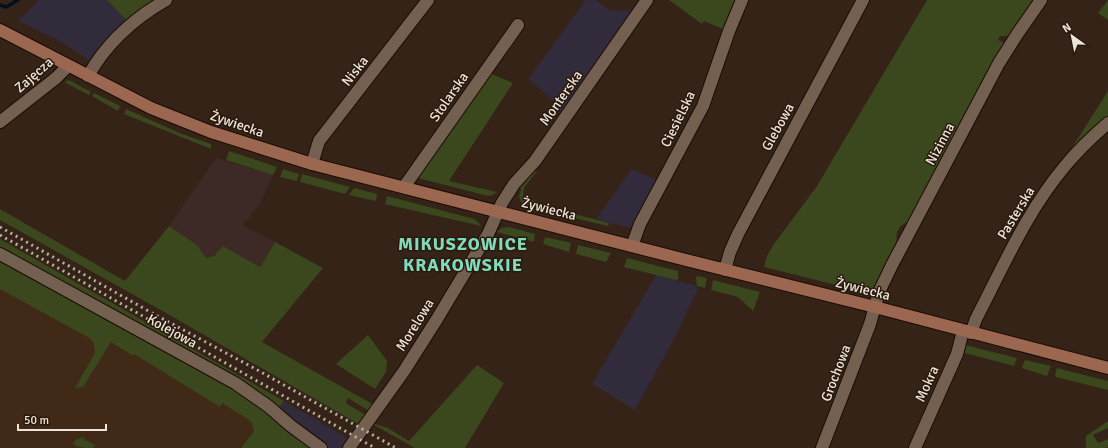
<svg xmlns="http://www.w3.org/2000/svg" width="1108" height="448" font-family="Signika,sans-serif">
	<rect width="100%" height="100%" fill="#342316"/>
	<path fill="#322b3b" d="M39 0H107L128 22 90 61 60 41 18 21Z
		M586 0H595L610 10 635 11 563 113 560 111 559 105 528 79Z
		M632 169 660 182 634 229 596 219Z
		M656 275 697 286 698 289 675 337 635 410 592 384Z
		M284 401 349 439 343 448H326L277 410Z"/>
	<path fill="#402917" d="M0 260 269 420 245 448H0Z"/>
	<path fill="#3d2926" d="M216 158 273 175 260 204 242 225 275 242 260 267 223 246 214 256 206 258 197 245 169 226Z"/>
	<path fill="#3b471d" d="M107 0H158L128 22Z
		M669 0H739L725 30 704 21 702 24Z
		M927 0H1037L1011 35 1006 36H1000L998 40 1003 42 1005 45 912 220C897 225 894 233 898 248L872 294 764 267 767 256 774 244 817 186Z
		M1108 0V20L1098 13Z
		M487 72 513 83 449 181 497 192 493 195 488 196 418 178 417 175Z
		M69 80 91 92 89 95 64 82Z
		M1108 91V119L1061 165Z
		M94 93 120 106 118 111 92 96Z
		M126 109 182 134 211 144V149L124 114Z
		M229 151 277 167 273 175 226 160Z
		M283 169 299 174 297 181 280 177Z
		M535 170 537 171 524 188 523 197 565 211 563 215 526 206 521 202 519 196 521 189 519 186Z
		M302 174 350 187 345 194 300 182Z
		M354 188 377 194 376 201 349 195Z
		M387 196 474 219 478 222 481 226 385 204Z
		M0 209 125 281 169 226 197 245 206 258 214 256 223 246 260 267 275 242 323 268 262 342 376 406 371 412 348 398 346 403 367 416 360 425 173 317 0 220Z
		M571 213 609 223 608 226 570 217Z
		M509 227 535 234 534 242 497 232 502 228Z
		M545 237 571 243 569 252 543 244Z
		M0 239 284 401 277 410 0 251Z
		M578 245 611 253 606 262 576 254Z
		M0 256 233 386 316 448H241L254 431 252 423 248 419 222 403 220 407 134 354 133 356 111 342 83 387 75 388 95 353 94 344 91 339 0 289Z
		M627 258 678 271V279L676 280 624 267Z
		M697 276 707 278 705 288 697 286 696 278Z
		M713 280 760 292 753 311 738 297 711 290Z
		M368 335 387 361 386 372 375 389 336 364Z
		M965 345 1017 358 1014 366 961 352Z
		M1025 360 1051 366 1047 376 1022 368Z
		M477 365 504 383 465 448H415L374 425 375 424 388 428 409 441Z
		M1057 368 1108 381V390L1056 377 1055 375Z
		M1108 421V428L1093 435 1098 443 1108 439V447L1106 448H1086V436Z
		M83 437 85 440 95 445 93 448C86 448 77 448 73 444L75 440Z"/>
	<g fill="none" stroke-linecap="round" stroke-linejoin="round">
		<path stroke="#010e1c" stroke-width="3.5" d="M0 5 6 7 18 0"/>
		<defs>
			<path id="minor" d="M88 76C107 42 133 19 166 0
				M0 122 56 78 68 66
				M312 164 319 141 428 0
				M404 187 518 25
				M632 246 640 224 703 106 729 31 742 0
				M0 254 235 383 268 406 291 426 321 448
				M725 270 730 252 738 234 863 0
				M971 333 976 319C1003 267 1027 211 1065 166 1078 150 1093 136 1108 123
				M349 448 404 371 437 319 488 234 502 203 514 184 535 161 647 0
				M822 448 870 324 879 292 892 265 999 63 1018 33 1041 0
				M915 448 957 354 963 331"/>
			<path id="secondary" d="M0 30 151 108 211 132 312 164 686 260 875 307 1108 368"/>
		</defs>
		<use href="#minor" stroke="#1b0c02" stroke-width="14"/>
		<use href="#secondary" stroke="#1b0c02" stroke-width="14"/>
		<use href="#minor" stroke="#746051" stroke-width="12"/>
		<use href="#secondary" stroke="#9b6750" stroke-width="12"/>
		<path stroke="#bbafa5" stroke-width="3" stroke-dasharray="2 4" stroke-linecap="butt" d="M0 227 152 313 252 367 396 448
			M0 235 375 448"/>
	</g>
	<g text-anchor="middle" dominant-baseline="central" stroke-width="3" stroke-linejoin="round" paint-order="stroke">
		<g font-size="14" fill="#efe4db" stroke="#2a1a0d">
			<text transform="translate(355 71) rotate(-52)">Niska</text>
			<text transform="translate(34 75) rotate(-41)">Zajęcza</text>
			<text transform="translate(449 97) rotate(-55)">Stolarska</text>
			<text transform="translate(561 98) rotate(-55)">Monterska</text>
			<text transform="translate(678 119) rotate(-64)">Ciesielska</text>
			<text transform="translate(237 124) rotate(19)">Żywiecka</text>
			<text transform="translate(778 127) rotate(-61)">Glebowa</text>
			<text transform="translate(940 144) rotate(-62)">Nizinna</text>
			<text transform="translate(549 209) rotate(14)">Żywiecka</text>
			<text transform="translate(1016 213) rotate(-59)">Pasterska</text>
			<text transform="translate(863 289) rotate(14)">Żywiecka</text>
			<text transform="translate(415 325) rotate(-58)">Morelowa</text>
			<text transform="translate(172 331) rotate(29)">Kolejowa</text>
			<text transform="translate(836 373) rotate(-69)">Grochowa</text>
			<text transform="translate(927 384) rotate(-66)">Mokra</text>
		</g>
		<g font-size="18" font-weight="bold" letter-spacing="1" fill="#7fdbbb" stroke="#2a1a0d">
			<text x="463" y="244">MIKUSZOWICE<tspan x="463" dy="21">KRAKOWSKIE</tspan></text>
		</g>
	</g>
	<g transform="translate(1072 36) rotate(327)" stroke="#2a1a0d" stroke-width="3" paint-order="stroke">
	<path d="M0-3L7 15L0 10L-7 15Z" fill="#efe4db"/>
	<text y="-6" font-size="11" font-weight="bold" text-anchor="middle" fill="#efe4db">N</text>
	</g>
	<path d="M18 424v6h88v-6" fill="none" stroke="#efe4db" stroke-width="2"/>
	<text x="24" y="424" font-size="12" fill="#efe4db" stroke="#2a1a0d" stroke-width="3" paint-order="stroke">50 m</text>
</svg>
